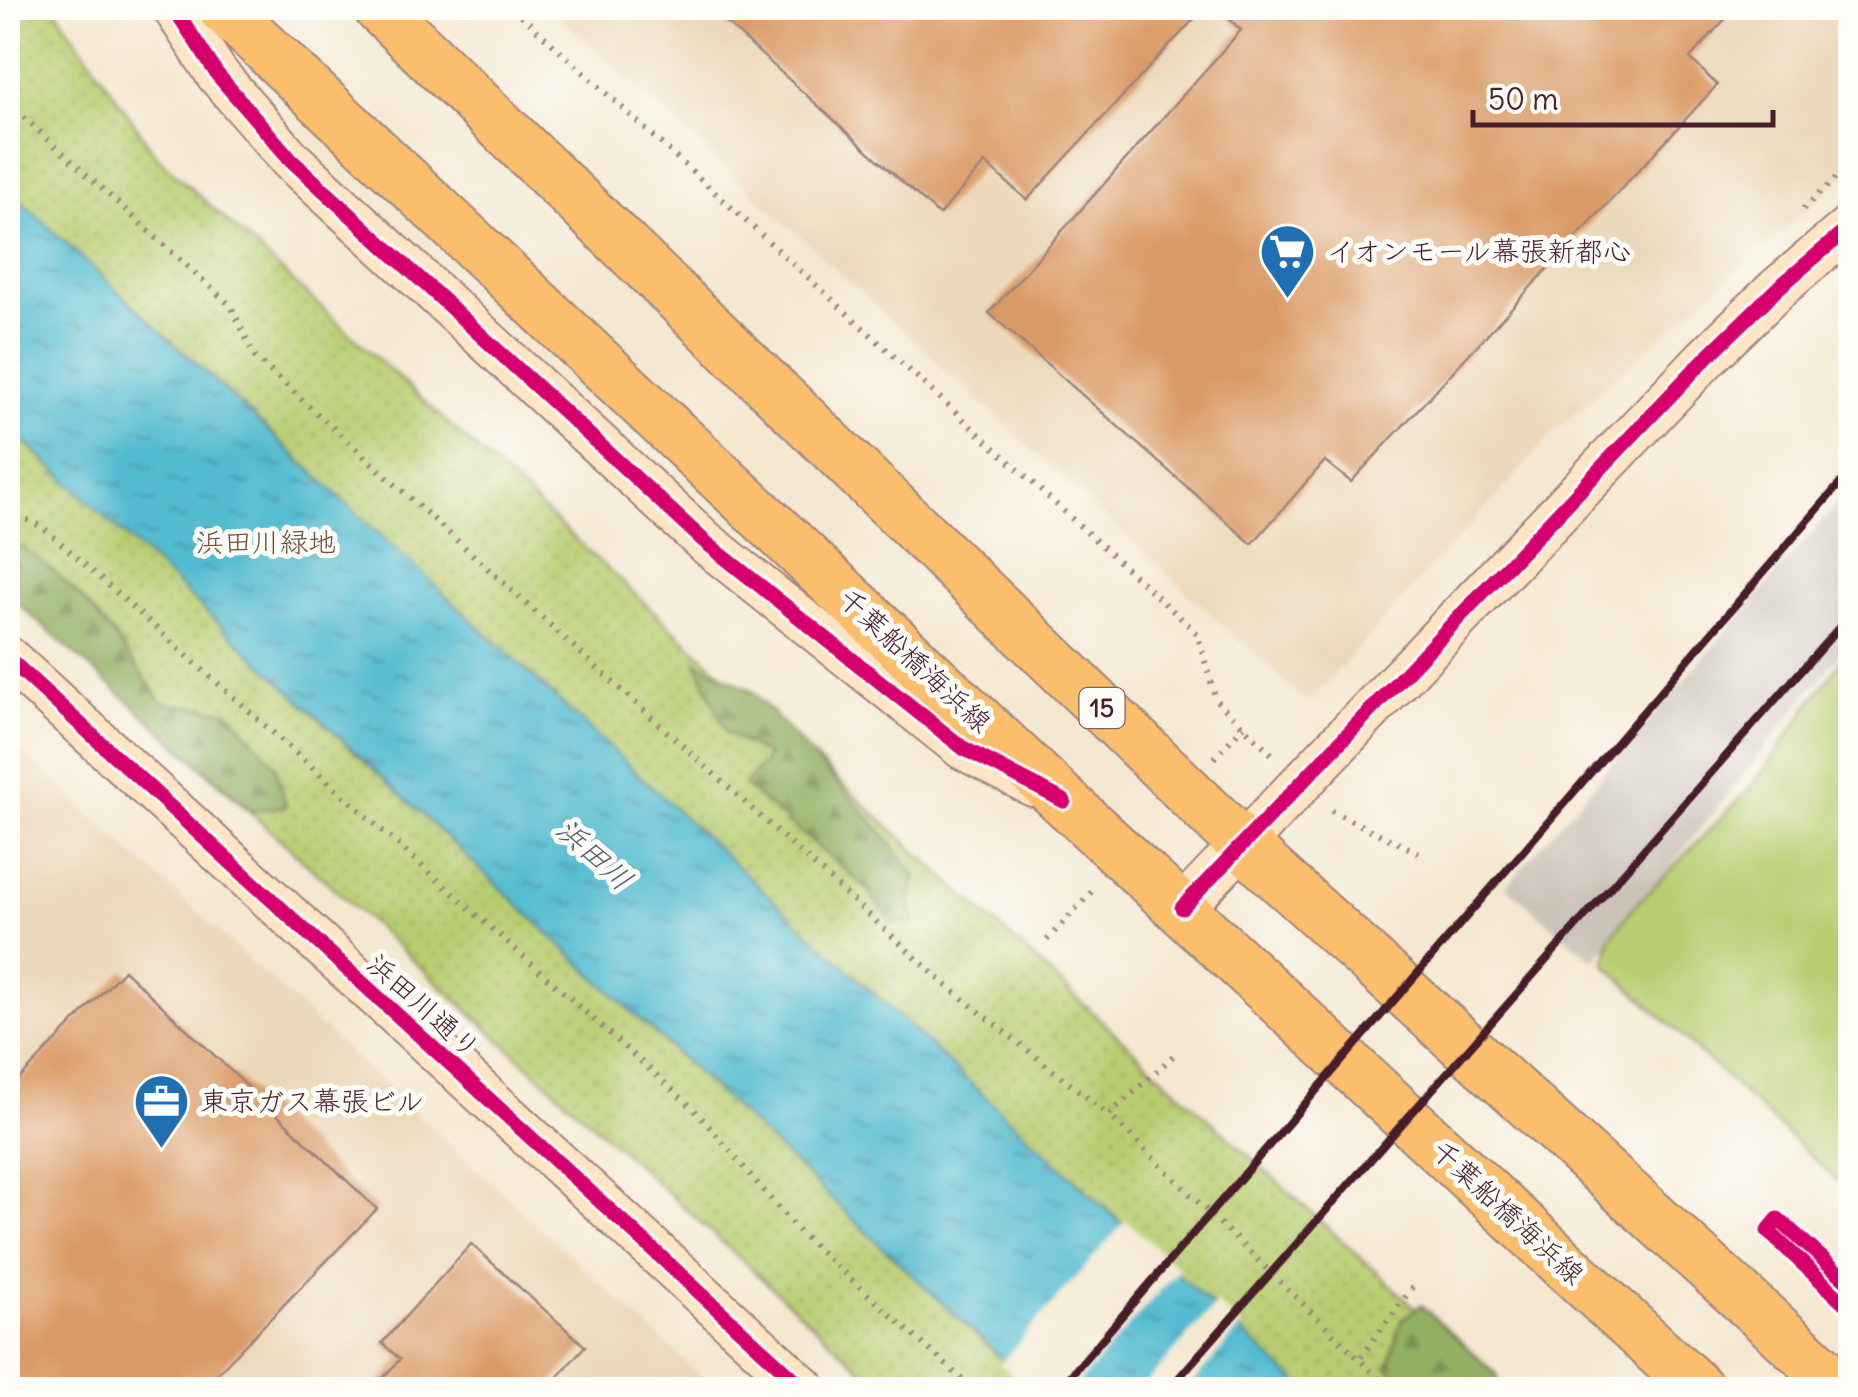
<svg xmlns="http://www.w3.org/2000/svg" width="1858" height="1397" font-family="Delius,'Klee One',sans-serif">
	<defs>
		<pattern id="grass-dots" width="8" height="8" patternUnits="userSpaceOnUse" patternTransform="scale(2.5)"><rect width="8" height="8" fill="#b8cd71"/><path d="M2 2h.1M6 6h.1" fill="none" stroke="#a0b062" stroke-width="1.8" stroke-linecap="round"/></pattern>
		<pattern id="forest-firs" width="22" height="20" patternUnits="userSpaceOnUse" patternTransform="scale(2.5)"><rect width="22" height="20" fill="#92b063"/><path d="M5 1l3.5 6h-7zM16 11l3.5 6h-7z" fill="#798f52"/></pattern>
		<pattern id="water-ripples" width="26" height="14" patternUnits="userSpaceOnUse" patternTransform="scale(2.5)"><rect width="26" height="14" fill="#53bbd0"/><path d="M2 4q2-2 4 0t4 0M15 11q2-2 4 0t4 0" fill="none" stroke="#4797a9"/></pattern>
	</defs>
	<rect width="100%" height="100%" fill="#fdfcf7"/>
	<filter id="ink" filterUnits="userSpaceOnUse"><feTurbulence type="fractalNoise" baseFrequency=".01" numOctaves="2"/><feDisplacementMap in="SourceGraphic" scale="20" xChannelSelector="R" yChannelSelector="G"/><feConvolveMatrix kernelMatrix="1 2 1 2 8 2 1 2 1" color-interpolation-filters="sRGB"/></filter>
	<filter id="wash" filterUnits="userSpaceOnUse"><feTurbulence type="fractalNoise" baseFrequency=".0048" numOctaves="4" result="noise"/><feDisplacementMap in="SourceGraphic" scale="40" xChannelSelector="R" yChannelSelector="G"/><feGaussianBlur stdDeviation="2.25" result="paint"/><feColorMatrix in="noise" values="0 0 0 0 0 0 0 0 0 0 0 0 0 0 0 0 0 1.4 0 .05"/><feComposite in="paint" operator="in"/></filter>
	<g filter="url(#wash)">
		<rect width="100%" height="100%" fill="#f4e8d1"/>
		<path fill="#ecd8ba" d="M551 8H1850V171L1558 428 1308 703Z
			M8 739 715 1389H8Z"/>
		<path fill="#cbc3b8" d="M1850 489V642L1594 961 1506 886Z"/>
		<path fill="url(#grass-dots)" stroke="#81764e" stroke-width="2.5" d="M8 8H55L158 158 1504 1389H883L8 591Z"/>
		<path fill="url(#forest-firs)" stroke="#6e6847" stroke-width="2.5" d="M8 539C79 580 115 639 163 703L228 711 275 765 286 806 253 811 8 595Z
			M696 661 752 691 884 834 916 878 910 895 913 923H893L865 887 744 785 768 756 727 733Z
			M1421 1305 1496 1374 1499 1389H1402L1388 1368 1401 1320Z"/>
		<path fill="#b8cd71" stroke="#81764e" stroke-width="2.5" d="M1850 648V1193L1605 964 1610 938 1632 909 1753 785Z"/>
		<path fill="url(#water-ripples)" stroke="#4e6d7e" stroke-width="2.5" d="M8 189 1134 1235 1305 1389H1038L1002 1359 8 426Z"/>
		<path fill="#f4e8d1" d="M1126 1220 1179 1269 1073 1389 1030 1390 1000 1364Z
			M1217 1303 1242 1326 1187 1389H1141Z"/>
		<g id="blocks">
			<path fill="#da9a65" d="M710 8H1204L1027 200 985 163 939 215Z
				M1218 8H1735L1690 58 1717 85 1351 482 1325 461 1252 544 989 313 1241 30Z
				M124 970 377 1209 201 1390H8V1091Z
				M471 1244 585 1346 546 1390H372L400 1359 382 1343Z"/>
		</g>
	</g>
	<g filter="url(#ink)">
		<use href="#blocks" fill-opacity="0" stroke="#9f847e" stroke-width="2.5"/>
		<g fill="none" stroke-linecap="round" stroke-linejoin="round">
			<defs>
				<path id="secondary" d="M174 8 217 74 291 160 704 541 963 748 1033 785
					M8 658 806 1390
					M1182 908 1705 359 1777 289 1850 227"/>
				<path id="primary" d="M223 8 1064 801 1700 1390
					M379 8 1242 844 1844 1390"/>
			</defs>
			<use href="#secondary" stroke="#9f847e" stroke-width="46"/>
			<use href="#primary" stroke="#9f847e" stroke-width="54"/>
			<path stroke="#9f847e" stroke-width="6" stroke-dasharray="2.5 8" stroke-linecap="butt" d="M513 8 1197 633 1216 700 1275 757
				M8 103 231 306 255 357 947 986 1109 1115
				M1803 209 1850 165
				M8 510 44 528 694 1109 801 1234 974 1390
				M1214 758 1244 726
				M1331 811 1423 855
				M1047 940 1094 889
				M1173 1056 1109 1115 1391 1390
				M1361 1357 1417 1281"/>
			<use href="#secondary" stroke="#fde5c5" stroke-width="42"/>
			<use href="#primary" stroke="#fabe6d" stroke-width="50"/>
			<path stroke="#4a1f2b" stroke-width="8" d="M1058 1390 1850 472
				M1168 1390 1850 615"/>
			<defs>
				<path id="cycleway" d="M174 8 217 74 291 160 704 541 963 748 1064 801
					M8 658 806 1390
					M1182 908 1705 359 1777 289 1850 227
					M1850 1283 1778 1219 1768 1231 1850 1308"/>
			</defs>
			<use href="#cycleway" stroke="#fdfcf7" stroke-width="21"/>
			<use href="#cycleway" stroke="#d6006c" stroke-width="15"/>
		</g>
	</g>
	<defs>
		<symbol id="supermarket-pin" viewBox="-11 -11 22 30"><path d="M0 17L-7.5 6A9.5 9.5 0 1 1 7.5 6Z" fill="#1f6fb2" stroke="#fdfcf7"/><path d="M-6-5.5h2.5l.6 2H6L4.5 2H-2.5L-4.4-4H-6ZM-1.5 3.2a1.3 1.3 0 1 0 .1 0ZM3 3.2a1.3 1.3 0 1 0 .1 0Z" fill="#fff"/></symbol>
		<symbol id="office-pin" viewBox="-11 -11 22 30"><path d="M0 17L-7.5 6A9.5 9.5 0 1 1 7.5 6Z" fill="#1f6fb2" stroke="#fdfcf7"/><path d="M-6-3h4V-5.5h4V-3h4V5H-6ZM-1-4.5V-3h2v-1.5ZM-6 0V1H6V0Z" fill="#fff"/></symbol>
	</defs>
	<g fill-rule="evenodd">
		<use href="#supermarket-pin" x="1256" y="220" width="63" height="86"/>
		<use href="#office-pin" x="130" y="1070" width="63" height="86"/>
	</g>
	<g text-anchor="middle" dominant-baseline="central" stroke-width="10" stroke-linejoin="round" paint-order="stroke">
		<rect fill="#fdfcf7" stroke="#806168" stroke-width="2.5" x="1079.5" y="688" width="45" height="40" rx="8"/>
		<g font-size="25" font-weight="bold" fill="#4a1f2b">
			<text x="1102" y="708">15</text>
		</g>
		<g font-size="28" fill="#4a1f2b" stroke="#fdfcf7" text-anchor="start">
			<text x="1326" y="251">イオンモール幕張新都心</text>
			<text x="200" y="1101">東京ガス幕張ビル</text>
		</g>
		<g font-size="28" fill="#6b5340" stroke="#fdfcf7">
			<text x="266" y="542">浜田川緑地</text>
		</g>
		<g font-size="28" fill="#4a1f2b" stroke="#fdfcf7">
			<text transform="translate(915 660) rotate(43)">千葉船橋海浜線</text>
			<text transform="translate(424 1006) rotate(42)">浜田川通り</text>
			<text transform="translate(1508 1212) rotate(43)">千葉船橋海浜線</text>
		</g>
		<g font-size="30" font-style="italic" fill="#4e5d6d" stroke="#fdfcf7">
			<text transform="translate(595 854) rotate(42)">浜田川</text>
		</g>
	</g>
	<rect width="1858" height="1397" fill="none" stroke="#fdfcf7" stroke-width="40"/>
	<path d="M1473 110v15h300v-15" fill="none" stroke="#4a1f2b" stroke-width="5"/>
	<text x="1488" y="110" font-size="30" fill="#4a1f2b" stroke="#fdfcf7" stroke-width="8" paint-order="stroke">50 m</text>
</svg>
